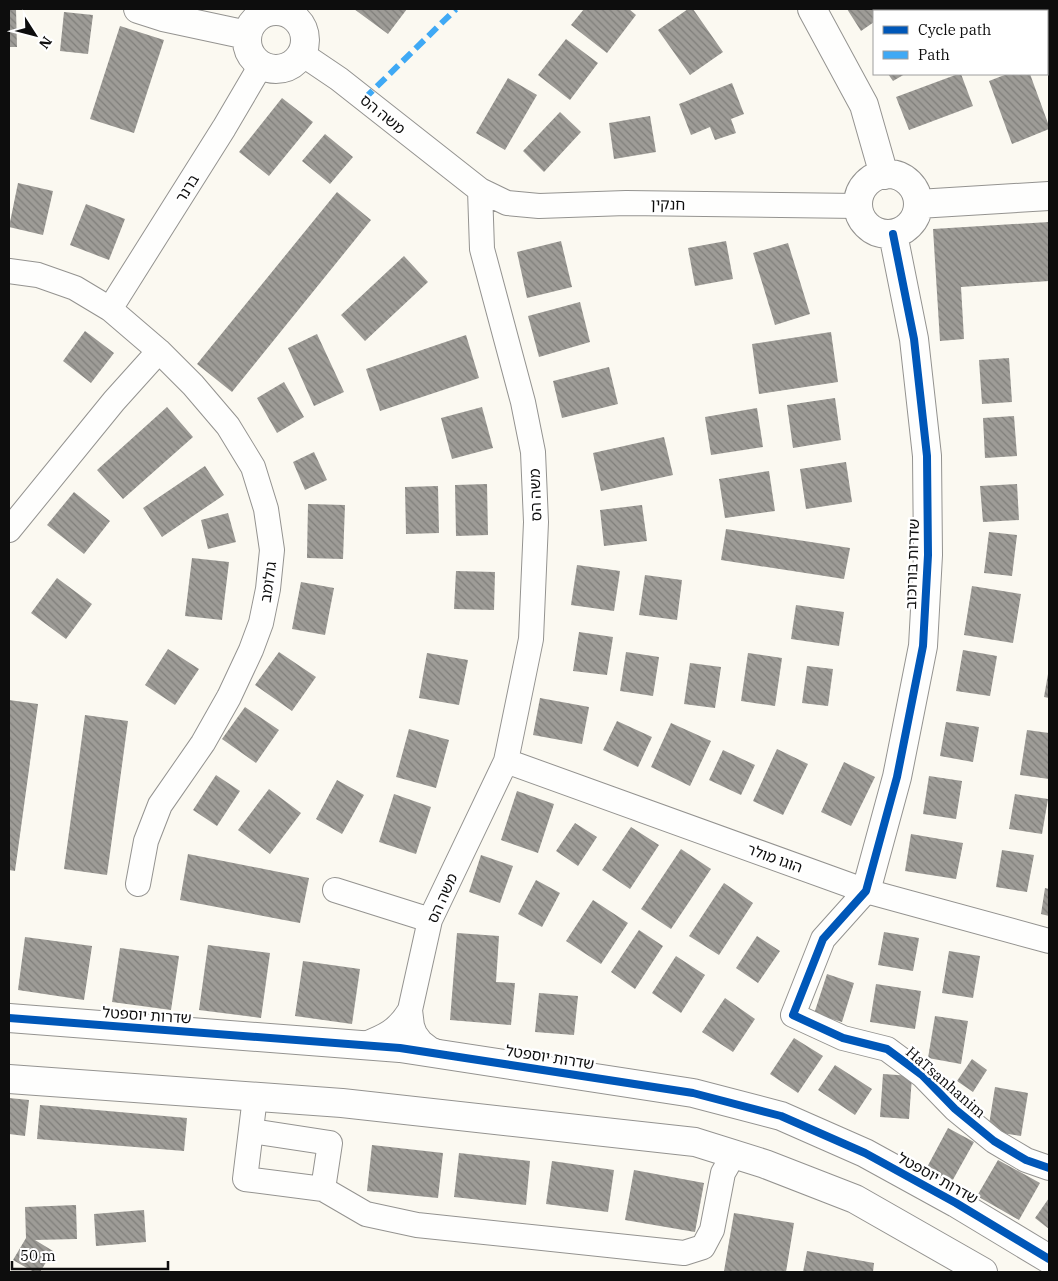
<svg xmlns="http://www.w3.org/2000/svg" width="1058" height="1281" font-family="'IBM Plex Serif','Noto Sans Hebrew',serif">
	<defs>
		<pattern id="building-back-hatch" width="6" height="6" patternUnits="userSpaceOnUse" patternTransform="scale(1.25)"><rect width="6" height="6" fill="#9e9c97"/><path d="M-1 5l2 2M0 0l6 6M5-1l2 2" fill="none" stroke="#7f7e7a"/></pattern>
	</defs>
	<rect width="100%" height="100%" fill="#fbf9f1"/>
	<path fill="url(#building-back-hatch)" d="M9 9H16L17 47H9Z
		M354 9H407L388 34Z
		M584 9H629L636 15 607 53 571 25Z
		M688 9H693L723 52 690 75 658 30Z
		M847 9H894L890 11H874V22L861 31Z
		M963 9H1007V11H957Z
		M64 12 93 15 88 54 60 51Z
		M120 26 164 40 134 133 90 119Z
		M566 39 598 63 570 100 538 75Z
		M888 74H905L893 81Z
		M958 74H961L973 106 909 130 896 97Z
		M1007 74H1030L1049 126V129L1012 144 989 81Z
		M508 78 537 95 505 150 476 133Z
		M732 83 744 114 731 119 736 133 715 140 710 127 691 135 679 104Z
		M282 98 313 122 269 176 239 152Z
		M560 112 581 132 544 172 523 151Z
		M650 116 656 152 614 159 609 123Z
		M325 134 353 157 330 184 302 161Z
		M18 183 53 191 43 235 9 227Z
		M337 192 371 220 232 392 197 364Z
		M86 204 125 219 109 260 70 245Z
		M1049 222V281L961 287 964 339 940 341 933 229Z
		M561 241 572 287 527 298 517 252Z
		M726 241 733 279 695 286 688 248Z
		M788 243 810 314 775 325 753 253Z
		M404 256 428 282 365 341 341 315Z
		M580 302 590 342 539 357 528 316Z
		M85 331 114 353 91 383 63 361Z
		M831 332 838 382 759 394 752 344Z
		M317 334 344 392 314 406 288 348Z
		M466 335 479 378 380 411 366 369Z
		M1009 358 1012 402 982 404 979 360Z
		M609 367 618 404 562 418 553 381Z
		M284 382 304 417 277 433 257 398Z
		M835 398 841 440 793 448 787 405Z
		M167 407 193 437 123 499 97 470Z
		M482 407 493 448 452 459 441 418Z
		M757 408 763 447 711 455 705 417Z
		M1014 416 1017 456 985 458 983 418Z
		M664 437 673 475 601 491 593 453Z
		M314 452 327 480 305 490 293 462Z
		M846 462 852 502 806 509 800 469Z
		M205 466 224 495 162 537 143 508Z
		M769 471 775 511 725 518 719 479Z
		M487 484 488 535 456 536 455 485Z
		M1017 484 1019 520 983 522 980 486Z
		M438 486 439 533 406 534 405 487Z
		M74 492 110 521 84 554 47 525Z
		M308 504 345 505 343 559 307 558Z
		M642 505 647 541 604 546 600 510Z
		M228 513 236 542 208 549 201 520Z
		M726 529 850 548 844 579 721 560Z
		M989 532 1017 535 1012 576 984 573Z
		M192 558 229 562 222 620 185 616Z
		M577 565 620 571 614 611 571 605Z
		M456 571 495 572 494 610 454 609Z
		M645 575 682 580 677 620 639 615Z
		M57 578 92 604 66 639 31 613Z
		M301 582 334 588 325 635 292 629Z
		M972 586 1021 594 1013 643 964 635Z
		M796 605 844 612 839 646 791 639Z
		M579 632 613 637 607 675 573 671Z
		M168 649 199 669 175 705 145 685Z
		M963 650 997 656 990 696 956 691Z
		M279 652 316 677 292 711 255 685Z
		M626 652 659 657 653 696 620 691Z
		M427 653 468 660 459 705 419 698Z
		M748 653 782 658 775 706 741 701Z
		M690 663 721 667 715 708 684 704Z
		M807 666 833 669 828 706 802 703Z
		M1048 674H1049V698L1044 697Z
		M540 698 589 707 582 744 533 735Z
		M9 700 38 704 15 871 9 870Z
		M245 707 279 730 256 763 222 739Z
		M85 715 128 721 107 875 64 869Z
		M617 721 652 737 638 767 603 750Z
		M946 722 979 727 973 762 940 756Z
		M671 723 711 741 690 786 651 767Z
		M409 729 449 740 436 788 396 777Z
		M1027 730 1049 733V779L1020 775Z
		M777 749 808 764 783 815 753 801Z
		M723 750 755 765 741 795 709 780Z
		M844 762 875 777 851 826 821 812Z
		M216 775 240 791 217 826 193 810Z
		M929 776 962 781 956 819 923 814Z
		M337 780 364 795 342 834 316 819Z
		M269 789 301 813 270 854 238 830Z
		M517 791 554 804 538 853 501 840Z
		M394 794 431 807 416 854 379 842Z
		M1015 794 1048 799 1042 834 1009 829Z
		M575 823 597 837 578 866 556 851Z
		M631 827 659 845 630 889 602 870Z
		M911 834 963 843 956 879 905 871Z
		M681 849 711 869 671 929 641 909Z
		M1002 850 1034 855 1027 892 996 887Z
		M188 854 309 878 300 923 180 900Z
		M481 855 513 866 500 903 469 892Z
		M536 880 560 893 542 927 518 914Z
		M724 883 753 903 719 955 689 936Z
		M1045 888 1049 889V916L1041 914Z
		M593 900 628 923 601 964 566 941Z
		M639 930 663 946 635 989 611 972Z
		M884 932 919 938 913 971 878 965Z
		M457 933 499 936 496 982 515 983 511 1025 450 1020Z
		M757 936 780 951 758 983 736 968Z
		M25 937 92 946 84 1000 18 990Z
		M208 945 270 953 261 1018 199 1010Z
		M120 948 179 956 171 1010 112 1002Z
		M949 951 980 956 973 998 942 993Z
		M676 956 705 975 681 1013 652 993Z
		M303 961 360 969 352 1024 295 1016Z
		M827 974 854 983 842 1022 814 1014Z
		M876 984 921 991 915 1029 870 1022Z
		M539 993 578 996 574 1035 535 1032Z
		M725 998 755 1019 733 1052 702 1032Z
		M935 1016 968 1021 961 1064 928 1058Z
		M794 1038 823 1056 798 1093 770 1074Z
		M972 1059 987 1070 973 1092 957 1081Z
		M835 1065 872 1089 855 1115 818 1090Z
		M883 1074 912 1076 909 1119 880 1117Z
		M995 1087 1028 1093 1021 1136 988 1131Z
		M9 1098 29 1100 25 1136 9 1134Z
		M40 1105 187 1118 184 1151 37 1139Z
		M948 1128 974 1142 950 1185 925 1171Z
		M372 1145 443 1153 438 1198 367 1191Z
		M459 1153 530 1161 526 1205 454 1197Z
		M998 1160 1040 1183 1019 1220 977 1196Z
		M552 1161 614 1170 608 1212 546 1204Z
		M634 1170 704 1183 695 1232 625 1220Z
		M1049 1198V1229L1035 1218Z
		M76 1205 77 1239 35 1240 53 1251 40 1272H34L13 1260 26 1238 25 1207Z
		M144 1210 146 1242 96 1246 94 1214Z
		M734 1213 794 1223 786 1272 724 1271Z
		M807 1251 874 1263 873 1272H803Z"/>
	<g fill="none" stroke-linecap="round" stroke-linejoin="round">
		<defs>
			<path id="minor" d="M302 54 339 79 480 190 507 203 539 206 626 203 858 206
				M9 271 38 275 75 288 110 309 159 351 193 385 228 426 253 467 266 509 272 550 268 589 261 623 251 650 229 697 203 743 160 805 146 841 138 884
				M110 309 224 128 261 65
				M9 530 114 401 159 351
				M506 761 866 891 1049 941
				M335 890 430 920
				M866 891 823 939 793 1015 843 1038 887 1049 922 1075 955 1109 994 1141 1026 1160 1049 1168
				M363 1045C386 1036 397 1031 410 1010
				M442 1054 430 1049 421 1042 415 1034 412 1026 410 1010 430 920 506 761 531 639 536 522 533 452 523 402 482 249 480 190
				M251 1131 330 1143 323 1189 245 1179 255 1097
				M323 1189 366 1214 417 1225 684 1253 703 1247 712 1230 723 1173 734 1154"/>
			<path id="tertiary" d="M138 9 163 17 247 35
				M812 9 864 105 884 175
				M247 40a29 29 0 1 1 58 0a29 29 0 1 1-58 0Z
				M858 204a30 30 0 1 1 60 0a30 30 0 1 1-60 0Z
				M918 204 1049 196
				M866 891 897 777 923 646 928 555 927 456 914 339 893 234
				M9 1018 400 1048 693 1093 781 1116 865 1153 956 1203 1049 1259
				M9 1079 342 1103 695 1142 765 1164 855 1199 983 1272"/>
		</defs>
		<use href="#minor" stroke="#949390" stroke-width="26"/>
		<use href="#tertiary" stroke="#949390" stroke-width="30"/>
		<use href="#minor" stroke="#fefefd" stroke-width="24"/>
		<use href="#tertiary" stroke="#fefefd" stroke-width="28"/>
		<path stroke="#3fa9f5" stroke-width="6" stroke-dasharray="12 6" stroke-linecap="butt" d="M364 99 456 9"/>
		<defs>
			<path id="cycleway" d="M893 234 914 339 927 456 928 555 923 646 897 777 866 891 823 939 793 1015 843 1038 887 1049 922 1075 955 1109 994 1141 1026 1160 1049 1168
				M9 1018 400 1048 693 1093 781 1116 865 1153 956 1203 1049 1259"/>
		</defs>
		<use href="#cycleway" stroke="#fff" stroke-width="11"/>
		<use href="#cycleway" stroke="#0057b8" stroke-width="8"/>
	</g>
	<g text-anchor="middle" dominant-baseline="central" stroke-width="5" stroke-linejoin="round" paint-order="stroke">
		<g font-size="15" fill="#0d0d0d" stroke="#fff">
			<text transform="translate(383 114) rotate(39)">משה הס</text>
			<text transform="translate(187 188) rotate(-58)">ברנר</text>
			<text transform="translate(668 204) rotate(1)">חנקין</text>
			<text transform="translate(535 495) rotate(-92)">משה הס</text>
			<text transform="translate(912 564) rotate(-88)">שדרות בורוכוב</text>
			<text transform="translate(268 582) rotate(-82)">גולומב</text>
			<text transform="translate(775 858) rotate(20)">הוגו מולר</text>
			<text transform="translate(442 898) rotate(-66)">משה הס</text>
			<text transform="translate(147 1015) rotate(4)">שדרות יוספטל</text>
			<text transform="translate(550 1057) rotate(9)">שדרות יוספטל</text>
			<text transform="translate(946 1082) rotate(41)">HaTsanhanim</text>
			<text transform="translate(938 1178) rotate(29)">שדרות יוספטל</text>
		</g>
	</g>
	<rect width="1058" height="1281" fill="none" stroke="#0d0d0d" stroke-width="20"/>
	<rect x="873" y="10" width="175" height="65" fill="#ffffff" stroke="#9e9e9e"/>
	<rect x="883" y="26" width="25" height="8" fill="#0057b8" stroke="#9e9e9e"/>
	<text x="918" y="35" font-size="15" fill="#0d0d0d">Cycle path</text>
	<rect x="883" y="51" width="25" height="8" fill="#3fa9f5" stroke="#9e9e9e"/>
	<text x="918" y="60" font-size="15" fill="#0d0d0d">Path</text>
	<g transform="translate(35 35) rotate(126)" stroke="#ffffff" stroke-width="4" paint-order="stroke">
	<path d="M0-4L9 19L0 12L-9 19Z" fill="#0d0d0d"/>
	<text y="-8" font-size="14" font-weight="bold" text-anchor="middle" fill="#0d0d0d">N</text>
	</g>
	<path d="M12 1261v8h156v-8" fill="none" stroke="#0d0d0d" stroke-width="2.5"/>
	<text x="20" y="1261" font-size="15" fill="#0d0d0d" stroke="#ffffff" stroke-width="4" paint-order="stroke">50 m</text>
</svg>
